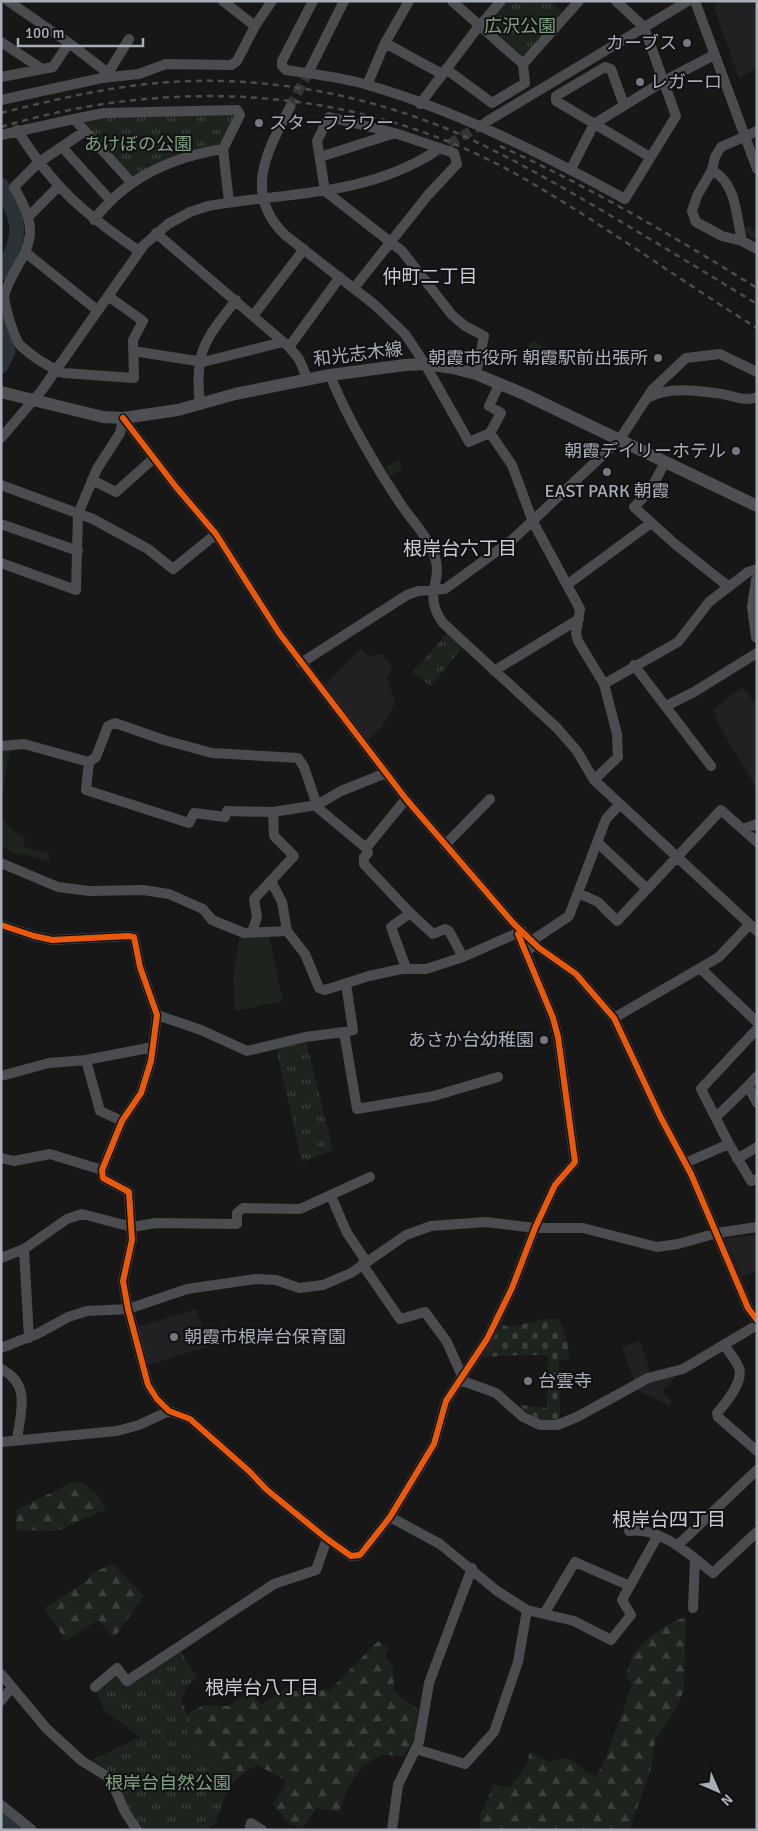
<svg xmlns="http://www.w3.org/2000/svg" width="758" height="1831" font-family="Signika,'Noto Sans JP',sans-serif">
	<defs>
		<pattern id="forest-firs" width="22" height="20" patternUnits="userSpaceOnUse" patternTransform="scale(1.25)"><rect width="22" height="20" fill="#1d241e"/><path d="M5 1l3.5 6h-7zM16 11l3.5 6h-7z" fill="#3b413d"/></pattern>
		<pattern id="cemetery-stones" width="16" height="16" patternUnits="userSpaceOnUse" patternTransform="scale(1.25)"><rect width="16" height="16" fill="#1d241e"/><path d="M2 7V4a2 2 0 0 1 4 0v3zM10 15v-3a2 2 0 0 1 4 0v3z" fill="#3b413d"/></pattern>
		<pattern id="park-tufts" width="24" height="20" patternUnits="userSpaceOnUse" patternTransform="scale(1.25)"><rect width="24" height="20" fill="#1d241e"/><path d="M3 7l-1-3M5 7V3M7 7l1-3M15 17l-1-3M17 17v-4M19 17l1-3" fill="none" stroke="#3b413d"/></pattern>
	</defs>
	<rect width="100%" height="100%" fill="#171717"/>
	<path fill="#212123" d="M717 1H753L757 8V68L739 78 714 8Z
		M361 649 367 656 382 654 393 669 387 677 395 703 382 727 368 740 325 685Z
		M742 687 754 702 757 700V789L718 724 714 709Z
		M757 1235V1271L742 1277 726 1241 728 1238Z
		M196 1309 210 1346 148 1365 137 1327Z
		M640 1341 651 1374 634 1380 622 1347Z
		M676 1376 662 1392 671 1401 670 1406 635 1389 647 1383Z"/>
	<path fill="#1d241e" d="M743 227H751L753 231H757V240L748 235Z
		M534 341C542 344 544 348 544 356L536 361 531 359V354L524 352 528 344Z
		M1 748H10L1 803Z
		M1 818 15 833 25 837 23 846 49 854 50 862 24 854 21 856 1 847Z
		M240 936H269L283 1001 235 1011 233 977Z"/>
	<path fill="url(#forest-firs)" d="M76 1481C92 1487 99 1494 106 1509L57 1531 16 1530 17 1509Z
		M113 1564 144 1596 114 1638 98 1620 66 1641 44 1608 87 1581 92 1573Z
		M686 1617 684 1689 678 1705 655 1741 650 1773 629 1830H479L481 1813 494 1785 510 1787 527 1764 530 1752 549 1762C579 1751 573 1769 596 1777L605 1760 632 1685 626 1676C628 1670 629 1662 632 1657 641 1640 668 1622 686 1617Z
		M378 1641 389 1648 385 1656 393 1667 394 1692 418 1709 416 1735 404 1756C397 1756 386 1753 380 1756 360 1763 343 1792 340 1812L316 1808 303 1829 287 1822 273 1805 287 1781 257 1765C227 1781 226 1794 215 1824L204 1830H143L129 1809 114 1774 93 1760 179 1730 187 1714 204 1705 228 1706 251 1691 261 1705 286 1688 295 1691 330 1690Z"/>
	<path fill="url(#cemetery-stones)" d="M542 1319H559C565 1332 569 1344 569 1358L559 1361 560 1420H540L520 1409V1405L547 1408 548 1355C539 1355 491 1355 485 1358L483 1355 502 1325 513 1327Z"/>
	<path fill="url(#park-tufts)" d="M508 1H551L564 14 524 57 520 58 488 28 487 25Z
		M232 115 234 117 222 144 176 155 135 177 130 175 84 124 86 121 113 117Z
		M399 460 403 468 390 476 385 467Z
		M447 633 462 648 431 686 412 673Z
		M306 1041 333 1150 302 1162 276 1049Z
		M178 1647 197 1678 188 1685 181 1700 187 1714V1732L229 1786 215 1824 204 1830H143L129 1809 114 1774 93 1760 140 1737 104 1710 95 1687 117 1668 127 1680Z"/>
	<g fill="none" stroke-linecap="round" stroke-linejoin="round">
		<path stroke="#2a3239" stroke-width="15" d="M1 185C21 226 23 232 1 273
			M1 324 8 351 1 366
			M1 1819 15 1830"/>
		<path stroke="#343537" stroke-width="10" stroke-dasharray="10 5" stroke-linecap="butt" d="M290 107 310 69
			M436 152 486 122"/>
		<path stroke="#4b4c50" stroke-width="10" d="M223 1 255 26
			M313 1 282 61V66L286 70C313 74 341 77 368 85 457 111 543 154 625 199L676 116 644 27 616 1
			M695 1 757 169
			M1 42 42 69
			M69 43 108 73 109 77
			M385 43 442 74
			M523 64 579 1
			M310 69 344 1
			M446 69 492 103 525 83 523 64 452 1
			M108 73 129 39
			M1 77 53 67 69 43 8 1
			M367 85 385 43 409 1
			M1 100 102 78 139 74 166 64 231 65 237 61 255 26 272 1
			M420 104 476 30 501 1
			M624 105 611 69 605 67 556 96V101L650 157
			M290 107C268 150 242 193 285 235L375 305 405 334 425 364 469 442 490 433
			M486 122 688 1
			M17 130C54 188 82 212 139 251
			M85 131 38 163 14 187C22 202 31 217 30 234 28 256 11 272 5 293 2 301 15 341 21 346 33 357 49 367 63 373L134 378 133 340 143 321 108 296
			M757 131 721 147 715 157 712 170 697 196 692 211 696 222 722 236 742 241 757 249
			M395 133 329 117 317 141 325 191 402 251 452 315 465 326 484 336 476 374
			M1 135 74 119
			M62 147 111 201
			M320 157 395 133 454 153 457 164 428 195 354 288
			M571 169 594 124 664 81 714 55
			M712 170C737 184 736 216 742 241
			M131 182 74 119 104 113 237 110 240 115 223 149 229 202
			M28 217 58 187
			M94 220C126 177 172 157 223 149
			M156 233 289 347 299 359 307 378
			M25 252 97 310
			M253 316 304 249
			M289 347 340 277
			M133 351 203 362 283 342
			M330 375C346 416 377 469 402 506 413 522 429 538 435 557 443 583 422 594 443 623L557 728 577 751 594 780 757 931
			M500 383 489 406 501 413 490 433 512 465 533 522 580 609 576 634 578 641 604 684 617 734 618 757 594 780
			M648 398C669 386 699 391 722 394 733 396 746 402 757 397
			M200 405C194 352 204 341 236 300
			M123 418 176 487 216 534 279 633 406 799 514 924 539 948 576 974 614 1018 661 1118 691 1174 748 1308 757 1320
			M1 438 42 390 144 245 168 224 190 212 208 206C287 192 362 197 433 153
			M665 462 650 491 634 507 675 544 729 587
			M92 480 116 492 154 458
			M1 485 93 519 148 549 173 569 216 534
			M1 524 78 551
			M1 563 76 590 78 514 97 469 120 433 123 418
			M568 584 651 523
			M301 663 407 595 418 591 445 589 512 540 620 439 652 390 686 358 720 354 757 372
			M634 665 711 766
			M494 671 579 619
			M604 684 678 642 709 602 748 572 757 569
			M666 706 694 692 757 653
			M1 746 24 744 89 762 96 757 108 726 115 723 164 740 212 753 298 758 304 767 318 808 366 848
			M89 762 86 790 189 823 194 813 225 817 227 811 273 812 317 805 341 791 386 773
			M743 829 757 824
			M597 842 646 888
			M445 845 490 799
			M1 863 58 887 89 891 143 890 169 894 203 909 212 920 244 933 287 931 305 954 319 988 325 990 369 976 401 969H426L463 957 522 931
			M271 881 282 902 287 931
			M578 893 598 902 617 921 721 810 757 842
			M410 913 433 934 445 929 449 931 463 957
			M1 925 34 936 52 940 128 936 134 937 140 967 157 1015 151 1061 141 1093 122 1121 102 1170 103 1178 129 1192 132 1240 123 1281 128 1309 148 1385 157 1399 169 1411 190 1419 249 1471 267 1490 327 1539 351 1556 360 1555 390 1517 434 1444 446 1401 487 1339 512 1288 535 1228 555 1185 575 1162 558 1037 553 1018 518 934
			M252 932 257 917 254 899 294 856 274 836 273 812
			M531 948 536 938 569 916 606 819 620 804
			M406 968 391 927 410 913 364 864V857L368 853 366 848 406 799
			M701 969 757 1022
			M346 984 353 1030 344 1032 357 1109 434 1096 498 1077
			M157 1015 201 1030 247 1051 305 1037 344 1032
			M614 1018 719 957 749 925
			M757 1029 701 1089 729 1144 751 1181 757 1179
			M86 1060 100 1111 122 1121
			M1 1076 49 1063 86 1060 153 1047
			M748 1086 757 1076
			M716 1117 748 1086 757 1103
			M1 1158 14 1161 50 1154 102 1170
			M737 1159 757 1147
			M685 1163 729 1144
			M331 1196 347 1233 366 1261
			M24 1249 29 1338
			M1 1258 24 1249 67 1219 82 1214 132 1227 156 1223 237 1224V1213L243 1208 300 1209 370 1177
			M362 1264 400 1319 425 1312 447 1342 462 1376
			M724 1345C729 1352 736 1360 739 1368 744 1381 725 1404 717 1413L718 1417 757 1451
			M1 1348 39 1333 68 1317 87 1311 128 1309 187 1289 256 1279 276 1280 299 1288 323 1285 351 1273 406 1235 431 1226 486 1222 535 1228H583L657 1247 678 1244 717 1233 757 1227
			M1 1369C31 1384 21 1411 17 1439
			M460 1380 496 1393 523 1417 540 1425H557L577 1417 648 1378 683 1369 757 1325
			M1 1442 117 1431 139 1425 169 1411
			M390 1517 440 1544 497 1591 527 1610 574 1621 611 1640 631 1615 622 1600 657 1537
			M629 1531C661 1527 690 1555 713 1573L757 1532
			M678 1545 757 1470
			M693 1608 695 1559
			M544 1614 575 1562 630 1586
			M1 1674 47 1729 82 1761 110 1778 125 1812 137 1830
			M95 1687 117 1668 127 1681 274 1584 316 1570 327 1539
			M1 1701 12 1687
			M416 1749 465 1764 494 1732 518 1662 527 1610
			M1 1805 32 1830
			M249 1830 251 1823 262 1830
			M392 1830 398 1785 419 1742 429 1683 472 1568"/>
		<path stroke="#4d4f52" stroke-width="12" d="M1 392 103 417 123 418 178 410 235 394 330 375 405 365 425 364 453 368 476 374 524 394 757 506
			M757 580 753 607 757 637"/>
		<path stroke="#4b4c4f" stroke-width="2.5" stroke-dasharray="6 5" stroke-linecap="butt" d="M1 113C57 99 112 86 169 82 263 76 358 93 445 128 491 147 535 172 579 197 639 232 698 268 757 304
			M1 127C172 76 357 86 514 173 598 220 676 278 757 328
			M500 146C590 187 673 236 757 288"/>
		<defs>
			<path id="cycleway" d="M123 418 176 487 216 534 279 633 406 799 514 924 539 948 576 974 614 1018 661 1118 691 1174 748 1308 757 1320
				M1 925 34 936 52 940 128 936 134 937 140 967 157 1015 151 1061 141 1093 122 1121 102 1170 103 1178 129 1192 132 1240 123 1281 128 1309 148 1385 157 1399 169 1411 190 1419 249 1471 267 1490 327 1539 351 1556 360 1555 390 1517 434 1444 446 1401 487 1339 512 1288 535 1228 555 1185 575 1162 558 1037 553 1018 518 934"/>
		</defs>
		<use href="#cycleway" stroke="#111113" stroke-width="9"/>
		<use href="#cycleway" stroke="#e8590c" stroke-width="6"/>
	</g>
	<g fill="#757880" stroke="#111113" stroke-width="2">
		<circle cx="687" cy="43" r="5"/>
		<circle cx="640" cy="82" r="5"/>
		<circle cx="259" cy="123" r="5"/>
		<circle cx="658" cy="358" r="5"/>
		<circle cx="736" cy="451" r="5"/>
		<circle cx="607" cy="472" r="5"/>
		<circle cx="544" cy="1040" r="5"/>
		<circle cx="174" cy="1337" r="5"/>
		<circle cx="528" cy="1381" r="5"/>
	</g>
	<g text-anchor="middle" dominant-baseline="central" stroke-width="4" stroke-linejoin="round" paint-order="stroke">
		<g font-size="18" fill="#7fa381" stroke="#111113">
			<text x="520" y="26">広沢公園</text>
			<text x="138" y="144">あけぼの公園</text>
			<text x="168" y="1783">根岸台自然公園</text>
		</g>
		<g font-size="18" fill="#a8adb8" stroke="#111113" text-anchor="end">
			<text x="677" y="43">カーブス</text>
			<text x="650" y="82" text-anchor="start">レガーロ</text>
			<text x="269" y="123" text-anchor="start">スターフラワー</text>
			<text x="648" y="358">朝霞市役所 朝霞駅前出張所</text>
			<text x="726" y="451">朝霞デイリーホテル</text>
			<text x="607" y="491" text-anchor="middle">EAST PARK 朝霞</text>
			<text x="534" y="1040">あさか台幼稚園</text>
			<text x="184" y="1337" text-anchor="start">朝霞市根岸台保育園</text>
			<text x="538" y="1381" text-anchor="start">台雲寺</text>
		</g>
		<g font-size="18" fill="#a8adb8" stroke="#111113">
			<text transform="translate(358 354) rotate(-7)">和光志木線</text>
		</g>
		<g font-size="19" fill="#c9ccd4" stroke="#111113">
			<text x="430" y="277">仲町二丁目</text>
			<text x="460" y="549">根岸台六丁目</text>
			<text x="669" y="1520">根岸台四丁目</text>
			<text x="262" y="1688">根岸台八丁目</text>
		</g>
	</g>
	<rect width="758" height="1831" fill="none" stroke="#a8adb8" stroke-width="5"/>
	<g transform="translate(718 1791) rotate(135)" stroke="#111113" stroke-width="4" paint-order="stroke">
	<path d="M0-4L9 19L0 12L-9 19Z" fill="#a8adb8"/>
	<text y="-8" font-size="14" font-weight="bold" text-anchor="middle" fill="#a8adb8">N</text>
	</g>
	<path d="M18 38v8h125v-8" fill="none" stroke="#a8adb8" stroke-width="2.5"/>
	<text x="25" y="38" font-size="15" fill="#a8adb8" stroke="#111113" stroke-width="4" paint-order="stroke">100 m</text>
</svg>
